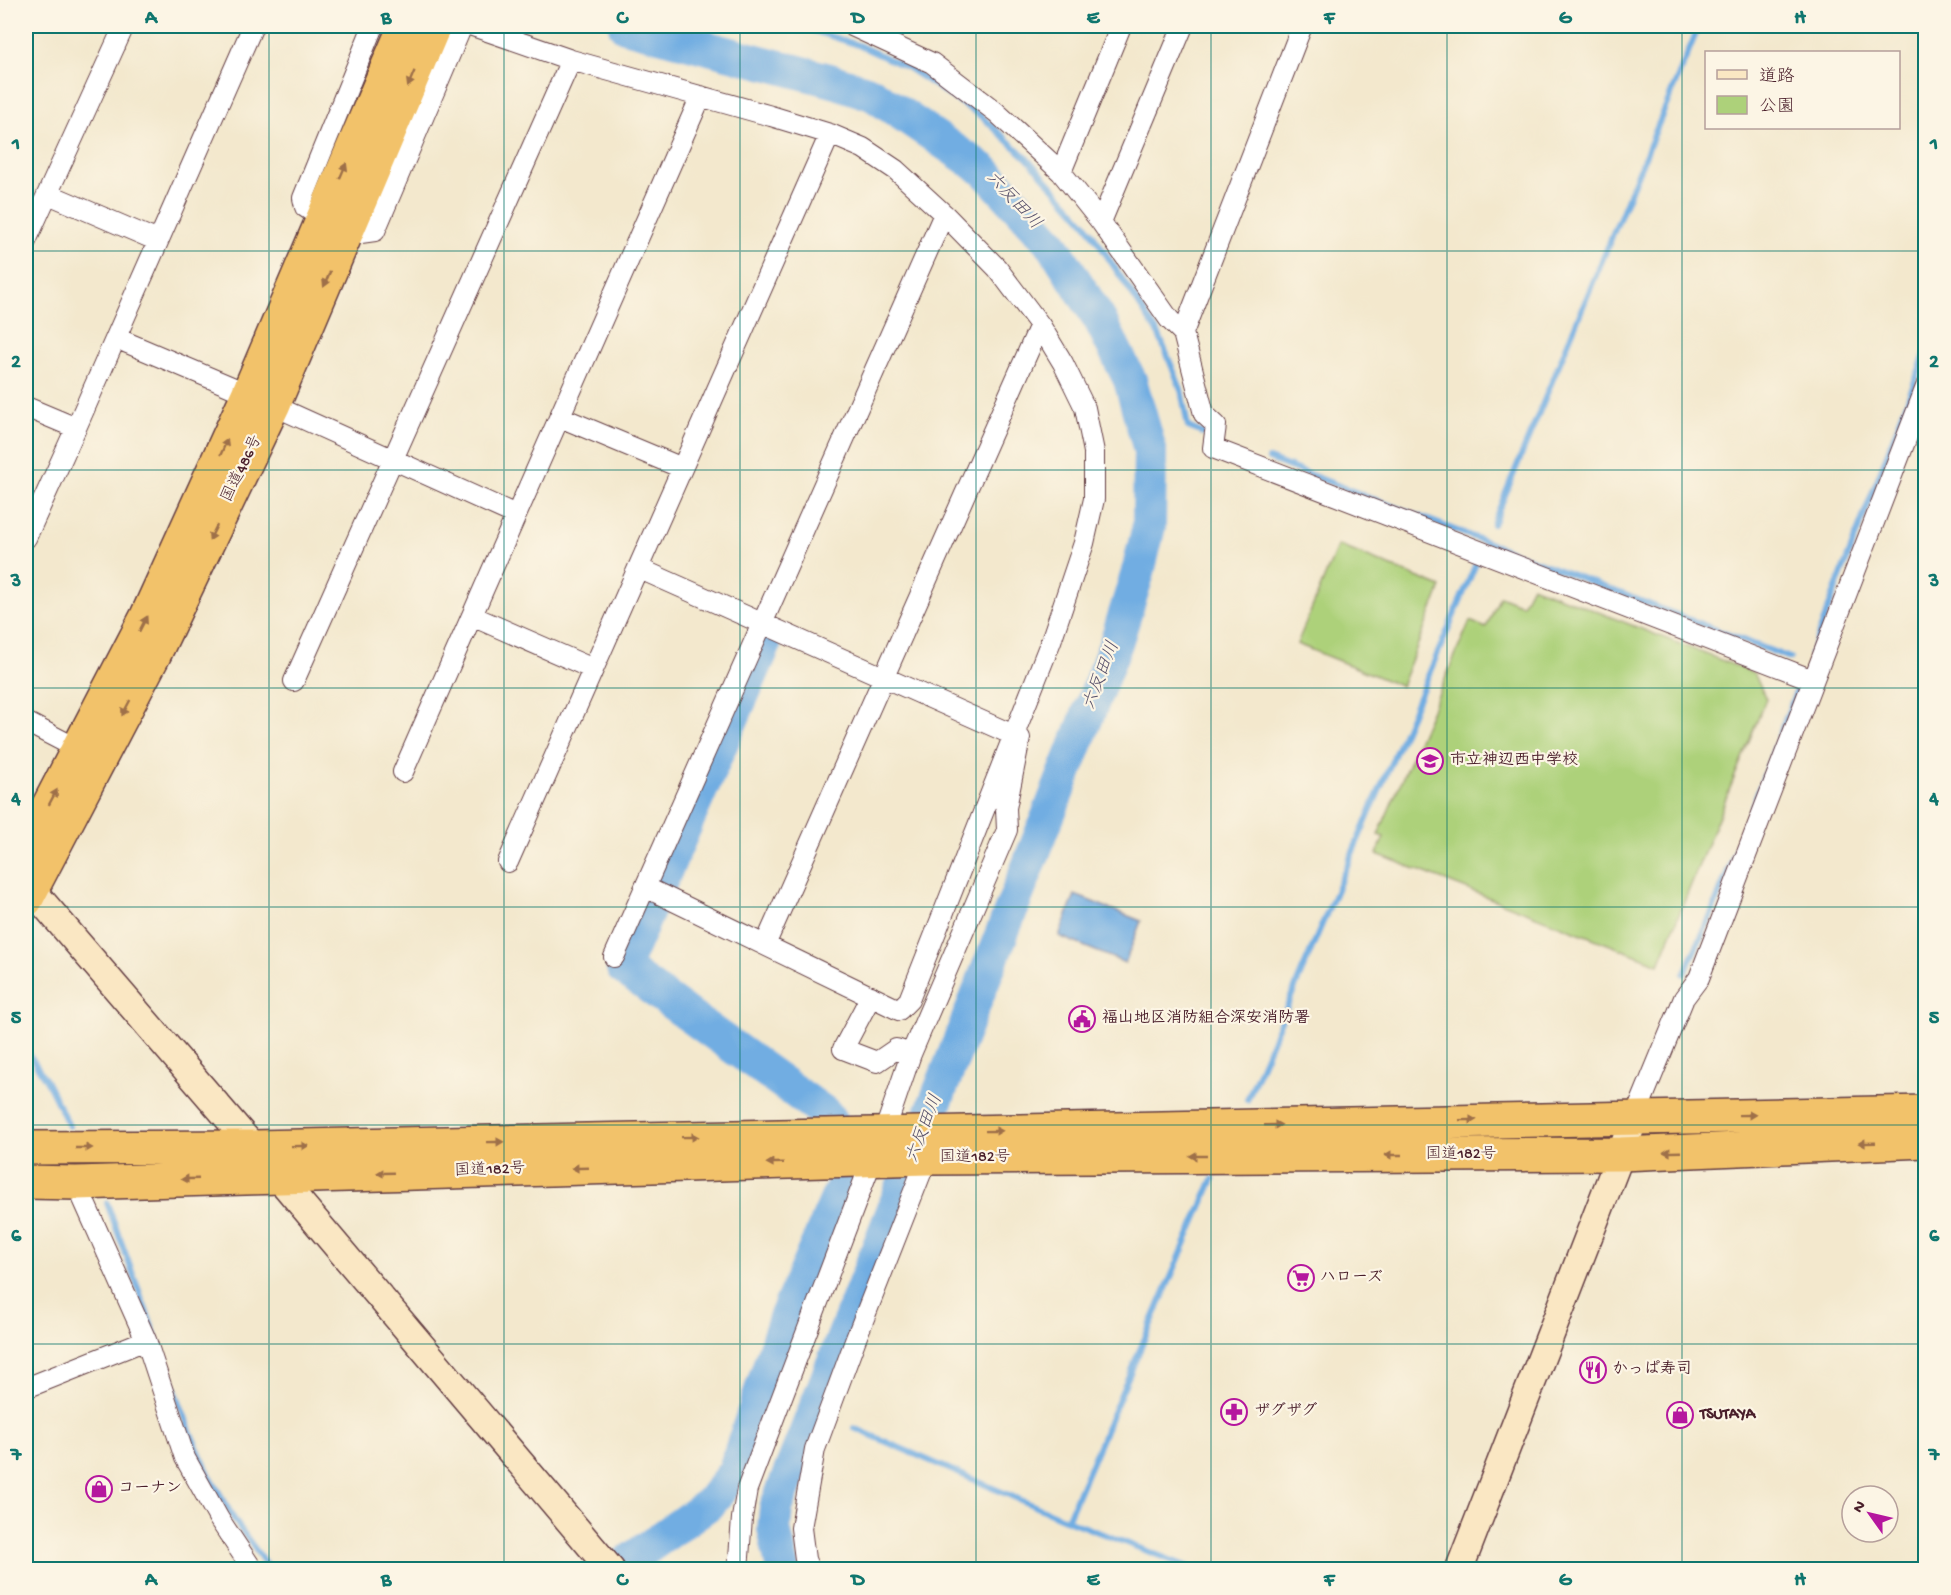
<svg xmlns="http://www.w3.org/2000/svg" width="1951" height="1595" font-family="'Gochi Hand','Klee One',sans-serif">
	<rect width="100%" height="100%" fill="#fcf5e5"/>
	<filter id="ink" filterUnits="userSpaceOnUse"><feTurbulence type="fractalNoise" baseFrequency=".0167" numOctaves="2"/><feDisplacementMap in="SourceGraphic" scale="12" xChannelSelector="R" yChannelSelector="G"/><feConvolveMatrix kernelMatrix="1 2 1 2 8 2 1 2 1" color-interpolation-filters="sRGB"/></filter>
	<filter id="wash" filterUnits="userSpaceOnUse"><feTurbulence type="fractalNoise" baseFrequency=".008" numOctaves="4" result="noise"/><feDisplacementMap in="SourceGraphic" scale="24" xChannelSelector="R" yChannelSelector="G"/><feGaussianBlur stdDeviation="1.35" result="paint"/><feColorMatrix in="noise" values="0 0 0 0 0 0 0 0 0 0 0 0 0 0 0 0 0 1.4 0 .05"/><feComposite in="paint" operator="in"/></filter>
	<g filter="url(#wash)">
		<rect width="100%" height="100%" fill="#f3e8cd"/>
		<path fill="#add17a" stroke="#7c7852" stroke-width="1.5" d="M1338 545 1441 587 1401 686 1297 644Z
			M1532 586 1754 673 1766 699 1659 964 1377 854 1384 837 1378 835 1470 621 1486 628 1500 596 1522 605Z"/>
		<path fill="#71ade2" stroke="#5e6686" stroke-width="1.5" d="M1075 895 1141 921 1125 963 1059 936Z"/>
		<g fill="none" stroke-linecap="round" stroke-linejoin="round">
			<path stroke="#71ade2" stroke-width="6" d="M799 26 858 45 908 68 982 117 1027 158 1086 224 1159 335 1181 389 1188 427 1209 436
				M1269 459 1790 658
				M1493 524 1699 26
				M1811 654 1926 352
				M1684 974 1711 915 1799 684
				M26 1049 47 1082 69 1126
				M1247 1100 1478 559
				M107 1203 192 1436 211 1478 235 1521 270 1570
				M761 1389 771 1393
				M854 1428 1067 1520
				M1196 1570 1067 1520 1213 1179"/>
			<path stroke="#71ade2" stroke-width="34" d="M625 26 833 81 872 94 984 170 1052 244 1100 320 1130 380 1150 450 1149 526 1138 572 1116 643 776 1508 774 1529 783 1570
				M622 1566 710 1503 734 1472 785 1318 846 1178 850 1152 826 1114 623 968 764 646"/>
		</g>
	</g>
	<g filter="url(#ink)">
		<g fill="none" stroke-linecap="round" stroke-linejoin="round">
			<defs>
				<path id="street" d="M473 26 571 60 771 116 830 134 863 148 896 170 944 214 997 268 1040 325 1063 363 1085 408 1094 452V499L1084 543 1051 641 909 1000 899 1010 645 887
					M852 26 932 63 996 112 1061 172 1101 222 1169 319 1183 333 1204 414 1216 425 1213 448 1813 680
					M1061 172 1121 26
					M53 196 158 241
					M323 219 305 207 303 198 373 26
					M1101 222 1183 26
					M346 235 375 231 462 26
					M26 241 124 26
					M1183 333 1302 26
					M116 338 248 394 516 515
					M26 407 76 428
					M560 417 682 468
					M26 538 76 428 253 26
					M638 568 1020 738 1006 808 1007 830 911 1054 884 1133
					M472 616 593 669
					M294 681 571 60
					M26 722 78 749
					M403 772 701 96
					M508 862 830 134
					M765 945 1040 325
					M614 957 944 214
					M871 996 843 1049 877 1062 896 1049 911 1054
					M1635 1117 1684 998 1699 978 1926 387
					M76 1183 146 1340 185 1458 219 1519 253 1570
					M26 1388 146 1340
					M738 1570 742 1518 747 1489 872 1160
					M809 1570 805 1559 801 1528 815 1449 855 1341 927 1158"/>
				<path id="secondary" d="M26 883 253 1147 611 1570
					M1459 1570 1635 1117"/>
				<path id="highway" d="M26 849 147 616 248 394 405 26
					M26 900 155 653 273 406 434 26
					M26 1148 253 1147 1926 1112
					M26 1182 76 1183 927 1158 1621 1154 1926 1141"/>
			</defs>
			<use href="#street" stroke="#633d43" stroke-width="22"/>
			<use href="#secondary" stroke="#633d43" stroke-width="30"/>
			<use href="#highway" stroke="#633d43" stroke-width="36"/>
			<use href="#street" stroke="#fff" stroke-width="20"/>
			<use href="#secondary" stroke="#fae7c3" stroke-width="27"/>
			<use href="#highway" stroke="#f2c26a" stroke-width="33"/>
		</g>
		<defs><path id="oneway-solid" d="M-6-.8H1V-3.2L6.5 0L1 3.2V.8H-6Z" transform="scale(1.5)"/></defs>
		<g fill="#9e704a">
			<use href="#oneway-solid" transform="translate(411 79) rotate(113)"/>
			<use href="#oneway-solid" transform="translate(343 171) rotate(-67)"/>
			<use href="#oneway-solid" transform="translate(327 279) rotate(113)"/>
			<use href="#oneway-solid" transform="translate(224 447) rotate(-66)"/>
			<use href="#oneway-solid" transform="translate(213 533) rotate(116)"/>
			<use href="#oneway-solid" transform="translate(143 624) rotate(-63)"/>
			<use href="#oneway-solid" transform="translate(126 708) rotate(118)"/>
			<use href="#oneway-solid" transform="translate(53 797) rotate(-62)"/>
			<use href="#oneway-solid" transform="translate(1747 1115) rotate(-1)"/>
			<use href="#oneway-solid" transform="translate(1468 1120) rotate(-1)"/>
			<use href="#oneway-solid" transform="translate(1273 1125) rotate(-1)"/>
			<use href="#oneway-solid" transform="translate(994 1131) rotate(-1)"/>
			<use href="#oneway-solid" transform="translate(690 1137) rotate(-1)"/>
			<use href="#oneway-solid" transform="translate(495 1142) rotate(-1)"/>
			<use href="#oneway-solid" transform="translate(1867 1143) rotate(178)"/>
			<use href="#oneway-solid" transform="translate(300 1146) rotate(-1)"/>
			<use href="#oneway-solid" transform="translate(84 1148)"/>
			<use href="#oneway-solid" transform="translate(1672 1152) rotate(178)"/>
			<use href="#oneway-solid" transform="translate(1393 1155) rotate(180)"/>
			<use href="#oneway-solid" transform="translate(1198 1156) rotate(180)"/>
			<use href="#oneway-solid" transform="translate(775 1163) rotate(178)"/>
			<use href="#oneway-solid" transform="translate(580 1168) rotate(178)"/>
			<use href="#oneway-solid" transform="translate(385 1173) rotate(178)"/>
			<use href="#oneway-solid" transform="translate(190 1179) rotate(178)"/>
		</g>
	</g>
	<path fill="none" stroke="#0f766e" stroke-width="1.5" stroke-opacity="0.55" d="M269 26V1570M504 26V1570M740 26V1570M976 26V1570M1211 26V1570M1447 26V1570M1682 26V1570M26 251H1926M26 470H1926M26 688H1926M26 907H1926M26 1125H1926M26 1344H1926"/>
	<defs>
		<symbol id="school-ring" viewBox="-11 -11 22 22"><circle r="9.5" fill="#fcf5e5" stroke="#b5179e" stroke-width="1.5"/><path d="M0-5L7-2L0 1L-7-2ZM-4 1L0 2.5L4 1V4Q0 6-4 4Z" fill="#b5179e"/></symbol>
		<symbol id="civic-ring" viewBox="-11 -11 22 22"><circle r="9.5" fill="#fcf5e5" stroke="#b5179e" stroke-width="1.5"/><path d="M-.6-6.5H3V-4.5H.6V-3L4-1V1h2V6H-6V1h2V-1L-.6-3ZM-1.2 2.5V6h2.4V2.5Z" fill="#b5179e"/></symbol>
		<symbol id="supermarket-ring" viewBox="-11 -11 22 22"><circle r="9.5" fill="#fcf5e5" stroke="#b5179e" stroke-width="1.5"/><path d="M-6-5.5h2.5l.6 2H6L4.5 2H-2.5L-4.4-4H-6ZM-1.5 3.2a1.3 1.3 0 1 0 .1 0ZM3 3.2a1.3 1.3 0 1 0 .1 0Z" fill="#b5179e"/></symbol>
		<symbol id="restaurant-ring" viewBox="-11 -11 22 22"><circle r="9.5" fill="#fcf5e5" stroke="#b5179e" stroke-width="1.5"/><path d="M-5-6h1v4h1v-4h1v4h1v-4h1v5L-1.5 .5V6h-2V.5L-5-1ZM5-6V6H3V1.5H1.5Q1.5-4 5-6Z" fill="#b5179e"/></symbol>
		<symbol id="pharmacy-ring" viewBox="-11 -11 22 22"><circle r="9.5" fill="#fcf5e5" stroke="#b5179e" stroke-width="1.5"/><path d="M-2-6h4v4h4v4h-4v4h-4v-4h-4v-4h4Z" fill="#b5179e"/></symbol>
		<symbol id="shop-ring" viewBox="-11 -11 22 22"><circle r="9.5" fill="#fcf5e5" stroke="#b5179e" stroke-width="1.5"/><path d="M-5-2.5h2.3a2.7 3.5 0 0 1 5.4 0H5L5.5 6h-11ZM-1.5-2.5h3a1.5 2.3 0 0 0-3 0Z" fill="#b5179e"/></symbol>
	</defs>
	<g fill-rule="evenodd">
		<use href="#school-ring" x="1415" y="746" width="30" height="30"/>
		<use href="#civic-ring" x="1067" y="1004" width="30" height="30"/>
		<use href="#supermarket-ring" x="1286" y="1263" width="30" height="30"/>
		<use href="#restaurant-ring" x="1578" y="1355" width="30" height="30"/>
		<use href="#pharmacy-ring" x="1219" y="1397" width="30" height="30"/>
		<use href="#shop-ring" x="1665" y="1400" width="30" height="30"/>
		<use href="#shop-ring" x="84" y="1474" width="30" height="30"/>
	</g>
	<g text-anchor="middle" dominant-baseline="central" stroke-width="4.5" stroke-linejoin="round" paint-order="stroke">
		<g font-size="16" fill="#4a1f2b" stroke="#fcf5e5">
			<text transform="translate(243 469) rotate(-64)">国道486号</text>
			<text x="1461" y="1155">国道182号</text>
			<text x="975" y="1158">国道182号</text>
			<text transform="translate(490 1171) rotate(-2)">国道182号</text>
		</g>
		<g font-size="16" font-weight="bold" fill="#4a1f2b" stroke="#fcf5e5" text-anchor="start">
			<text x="1450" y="761">市立神辺西中学校</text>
			<text x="1102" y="1019">福山地区消防組合深安消防署</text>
			<text x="1320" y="1278">ハローズ</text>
			<text x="1612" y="1370">かっぱ寿司</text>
			<text x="1254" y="1412">ザグザグ</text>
			<text x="1700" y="1415">TSUTAYA</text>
			<text x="118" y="1489">コーナン</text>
		</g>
		<g font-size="18" font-style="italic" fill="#58516b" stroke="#fcf5e5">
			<text transform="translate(1013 201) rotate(47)">六反田川</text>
			<text transform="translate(1102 676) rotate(-69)">六反田川</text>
			<text transform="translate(925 1129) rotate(-69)">六反田川</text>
		</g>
	</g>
	<rect width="1951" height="1595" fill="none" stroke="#fcf5e5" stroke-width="66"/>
	<rect x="1705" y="51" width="195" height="78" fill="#fcf5e5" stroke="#b59f9b" stroke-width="1.5"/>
	<rect x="1717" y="70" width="30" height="9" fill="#fae7c3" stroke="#b59f9b" stroke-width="1.5"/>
	<text x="1759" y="81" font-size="18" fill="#4a1f2b">道路</text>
	<rect x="1717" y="96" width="30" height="18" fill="#add17a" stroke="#b59f9b" stroke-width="1.5"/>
	<text x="1759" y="111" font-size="18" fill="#4a1f2b">公園</text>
	<g transform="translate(1870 1514) rotate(304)"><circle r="28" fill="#fcf5e5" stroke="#b59f9b" stroke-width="1.5"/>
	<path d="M0-4.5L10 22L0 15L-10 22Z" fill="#b5179e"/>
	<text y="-9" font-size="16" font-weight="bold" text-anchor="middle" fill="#4a1f2b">N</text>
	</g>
	<rect x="33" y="33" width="1885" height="1529" fill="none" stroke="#0f766e" stroke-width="2"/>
	<g font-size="20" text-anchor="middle" font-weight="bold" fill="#0f766e">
		<text x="151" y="23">A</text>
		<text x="386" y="23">B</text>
		<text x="622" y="23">C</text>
		<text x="858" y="23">D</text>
		<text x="1093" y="23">E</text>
		<text x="1329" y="23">F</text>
		<text x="1565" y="23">G</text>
		<text x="1800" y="23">H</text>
		<text x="16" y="149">1</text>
		<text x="1934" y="149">1</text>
		<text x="16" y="367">2</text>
		<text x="1934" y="367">2</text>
		<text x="16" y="586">3</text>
		<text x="1934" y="586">3</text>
		<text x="16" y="804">4</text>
		<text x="1934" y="804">4</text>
		<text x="16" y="1023">5</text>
		<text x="1934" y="1023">5</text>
		<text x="16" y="1241">6</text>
		<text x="1934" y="1241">6</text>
		<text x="16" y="1460">7</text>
		<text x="1934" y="1460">7</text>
		<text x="151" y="1585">A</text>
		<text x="386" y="1585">B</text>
		<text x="622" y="1585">C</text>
		<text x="858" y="1585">D</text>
		<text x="1093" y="1585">E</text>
		<text x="1329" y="1585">F</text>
		<text x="1565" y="1585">G</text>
		<text x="1800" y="1585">H</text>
	</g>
</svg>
